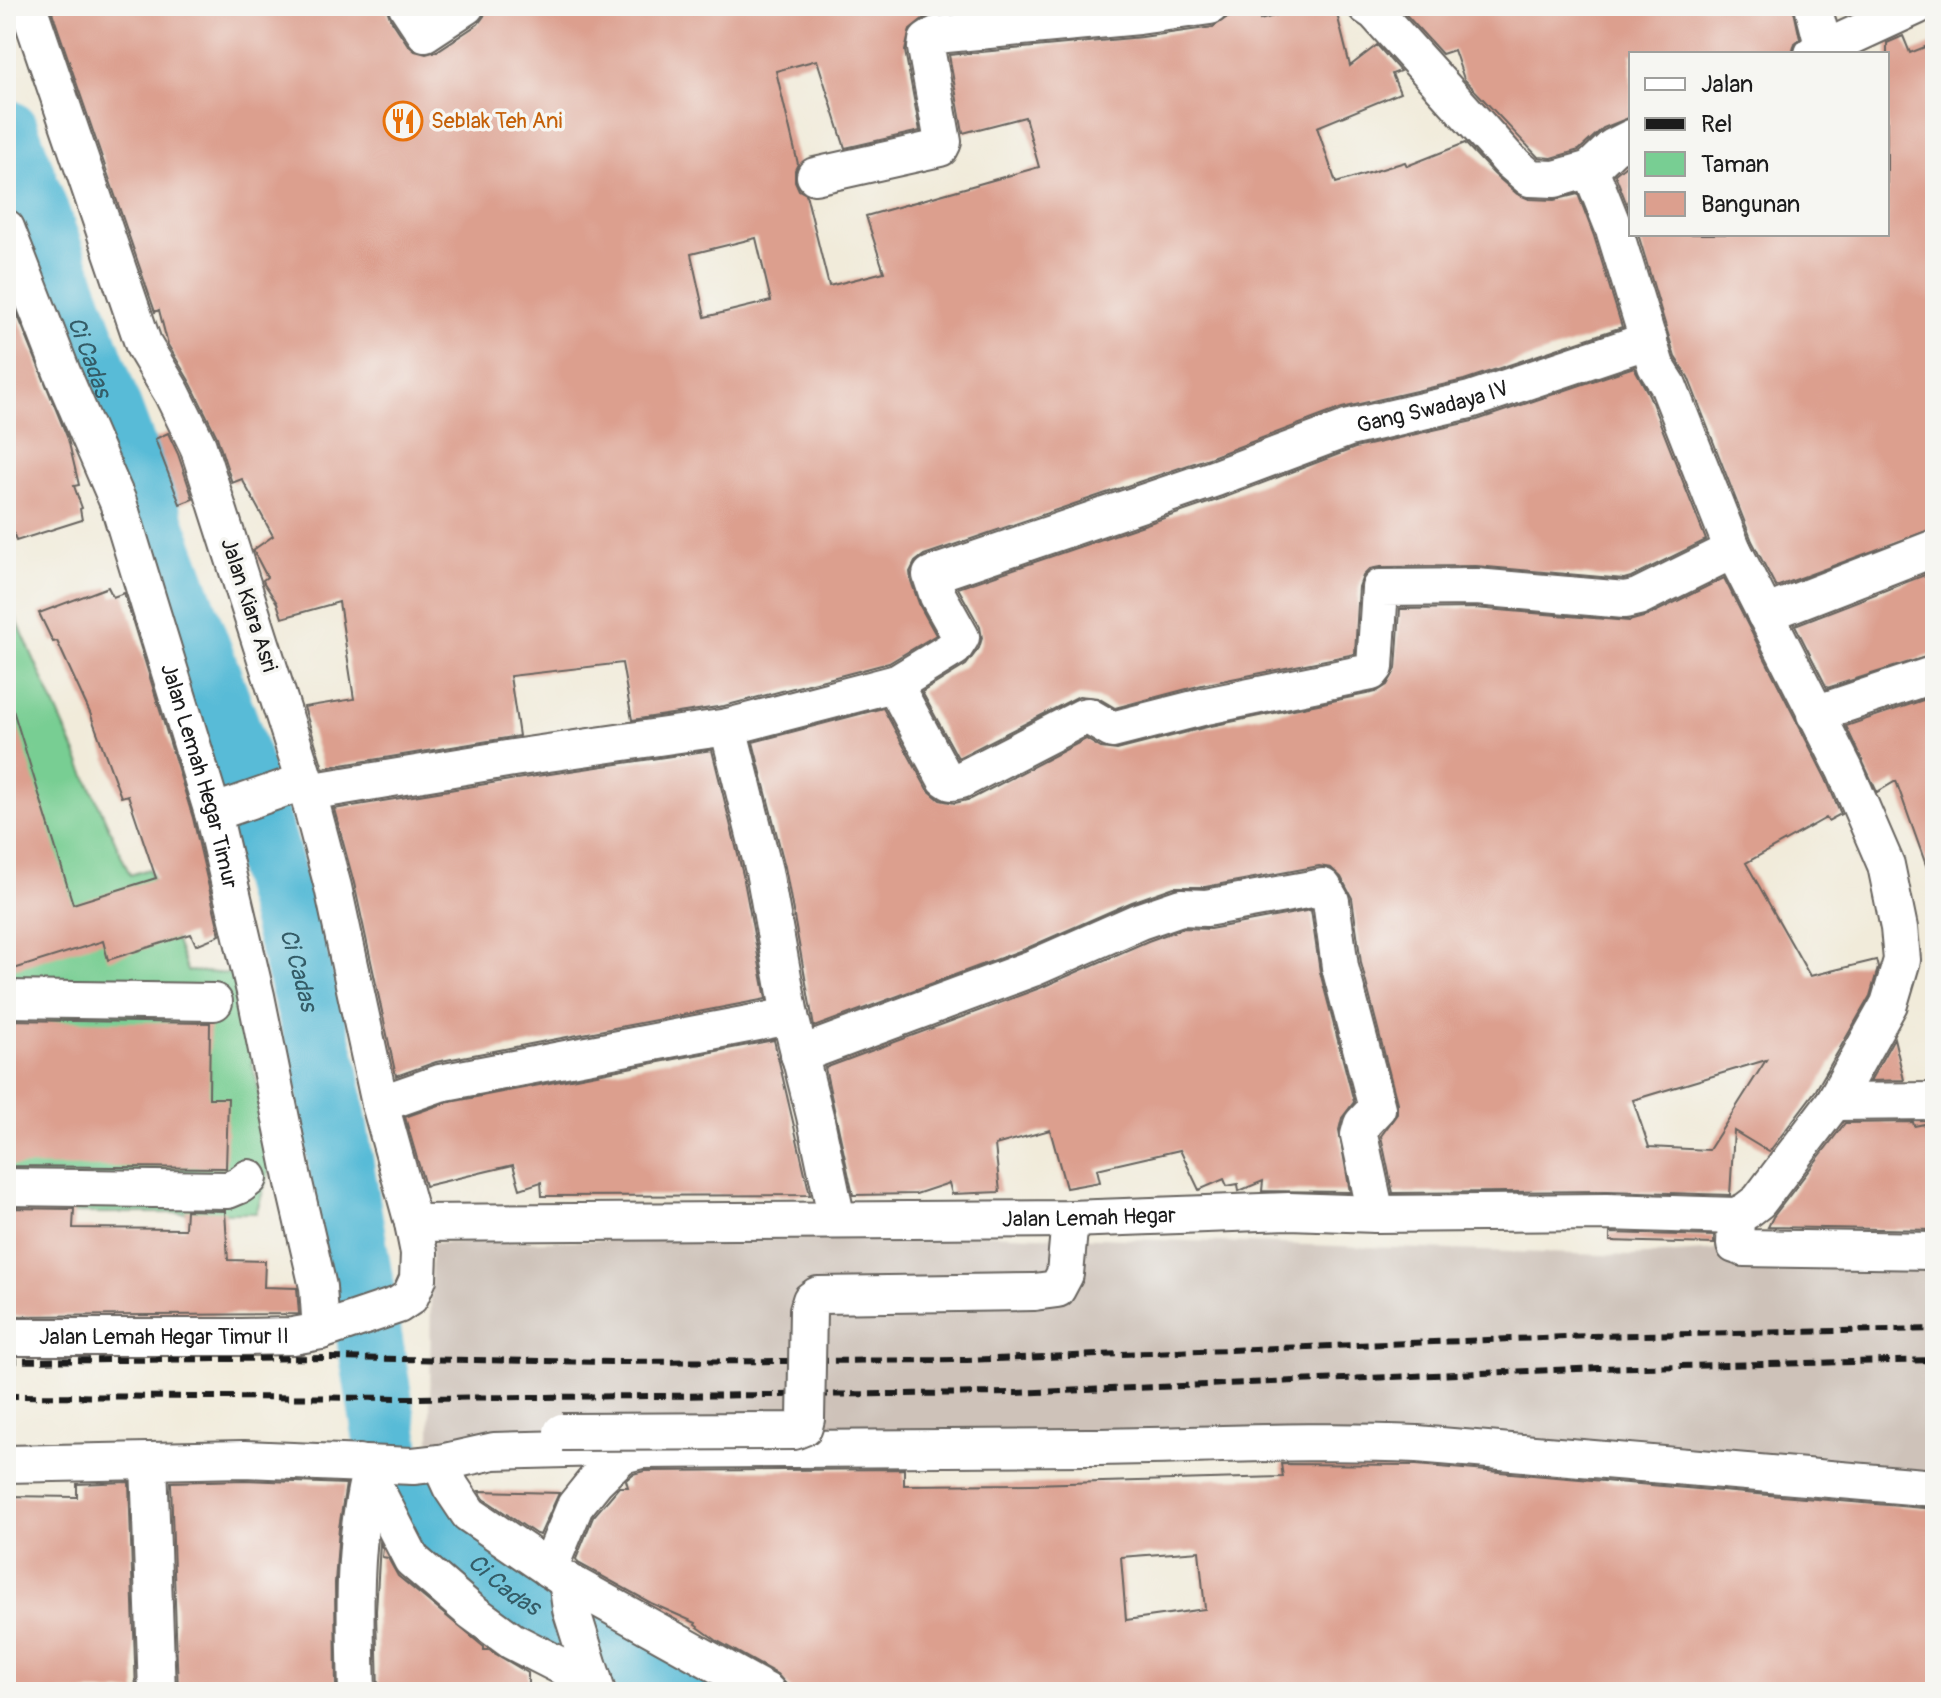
<svg xmlns="http://www.w3.org/2000/svg" width="1941" height="1698" font-family="Pangolin,sans-serif">
	<rect width="100%" height="100%" fill="#f6f6f2"/>
	<filter id="ink" filterUnits="userSpaceOnUse"><feTurbulence type="fractalNoise" baseFrequency=".0125" numOctaves="2"/><feDisplacementMap in="SourceGraphic" scale="16" xChannelSelector="R" yChannelSelector="G"/><feConvolveMatrix kernelMatrix="1 2 1 2 8 2 1 2 1" color-interpolation-filters="sRGB"/></filter>
	<filter id="wash" filterUnits="userSpaceOnUse"><feTurbulence type="fractalNoise" baseFrequency=".006" numOctaves="4" result="noise"/><feDisplacementMap in="SourceGraphic" scale="32" xChannelSelector="R" yChannelSelector="G"/><feGaussianBlur stdDeviation="1.8" result="paint"/><feColorMatrix in="noise" values="0 0 0 0 0 0 0 0 0 0 0 0 0 0 0 0 0 1.4 0 .05"/><feComposite in="paint" operator="in"/></filter>
	<g filter="url(#wash)">
		<rect width="100%" height="100%" fill="#f1ebda"/>
		<path fill="#cec2b9" d="M981 1234 1632 1256 1731 1249 1734 1267 1935 1265V1488L1608 1460 430 1450 431 1243Z"/>
		<path fill="#78ce93" stroke="#4a7558" stroke-width="2" d="M6 596 130 875 149 869 187 971 233 974 273 1160 256 1213H6Z"/>
		<g fill="none" stroke-linecap="round" stroke-linejoin="round">
			<path stroke="#58bbd7" stroke-width="66" id="s1" d="M6 132 227 727 265 845 325 1067 394 1488 514 1596 691 1692"/>
		</g>
		<g id="blocks">
			<path fill="#dc9f8e" fill-rule="evenodd" d="M50 6H386L390 18 408 45 415 51 426 54 437 51 478 24 484 16 487 6H1020L934 14 924 18 910 29 905 51 920 131 845 148 817 60 776 71 798 164 795 170V181L799 190 806 194 829 286 884 272 866 216 1039 167 1025 117 963 133 949 55 1142 37 1213 27 1226 18 1258 11 1260 20 1308 6H1335L1350 66 1377 45 1400 71 1392 74 1400 93 1317 127 1336 183 1405 162 1407 166 1465 143 1494 174 1517 194 1529 199 1554 200 1578 194 1594 236 1622 327 1464 380 1342 408 1209 458 924 555 915 562 910 572 911 581 920 606 936 635 889 663 724 706 632 720 622 663 510 676 519 736 323 768 304 707 354 699 339 602 282 618 277 603 264 583 263 580 267 577 253 550 273 536 242 479 232 483 217 437 191 384 168 345 159 310 155 312ZM756 238 771 301 705 317 691 254Z
				M1398 6H1793L1800 39 1795 43 1792 54H1631V117L1603 128 1579 150 1552 158 1538 157 1464 79 1454 50 1442 54Z
				M1903 36 1910 53 1935 43V528L1776 587 1752 541 1688 377 1675 357 1638 234H1887V43Z
				M1631 161V215L1615 174Z
				M6 286 68 439 79 485 74 486 82 508 80 509 82 520 16 541 6 509Z
				M1634 367 1649 395 1706 540 1631 577 1624 579 1476 566 1380 567 1370 569 1363 576 1359 587 1355 654 1202 685 1115 708 1098 698 1079 696 958 758 922 692 966 665 979 648 982 638 980 627 958 588 1223 498 1355 448 1477 420Z
				M168 433 178 454 193 499 180 504 155 439Z
				M1935 571V654L1827 688 1795 625Z
				M1724 578 1826 779 1841 814 1828 821 1826 818 1746 863 1810 976 1876 960 1878 968 1870 996 1816 1090 1769 1152 1734 1131 1730 1195 1608 1191 1393 1193 1381 1136 1397 1114V1103L1361 963 1352 898 1341 877 1331 868 1319 866 1205 887H1174L1132 902 1025 949 814 1027 785 867 753 742 883 708 927 789 940 800 955 803 971 799 1086 739 1101 748 1117 750 1211 726 1376 692 1387 685 1396 669 1400 609 1475 608 1629 621 1647 616ZM1766 1060 1709 1150 1649 1147 1633 1100Z
				M108 587 113 597 124 593 193 818 220 935 196 945 191 934 108 960 103 941 14 969 6 944V711L13 710 73 904 156 878 128 795 121 797 90 713 57 641 53 642 39 613Z
				M1935 696V878L1931 879 1896 781 1877 792 1846 726Z
				M712 750 743 875 766 999 436 1062 396 1076 354 883 334 809 516 779Z
				M1311 910 1320 972 1354 1102 1342 1118 1339 1130 1350 1192 1262 1191 1263 1181 1239 1191 1238 1184 1227 1186 1224 1179 1199 1190 1180 1150 1097 1169 1100 1182 1066 1188 1050 1130 995 1145 1000 1192 952 1194 949 1183 916 1194 853 1195 825 1068 1040 988 1148 941 1184 928 1210 929Z
				M6 1020 210 1023 209 1098H228L226 1168 6 1166Z
				M1894 1038 1904 1080 1870 1081Z
				M774 1040 810 1195 542 1196 541 1182 520 1189 513 1165 425 1186 405 1117 445 1103Z
				M1913 1122 1914 1126 1935 1122V1230L1768 1227 1773 1217 1845 1123Z
				M6 1208 74 1209 73 1228 185 1229 186 1210 225 1211 228 1260 265 1261 264 1287 297 1288 299 1314 6 1316Z
				M1610 1233 1714 1236V1244L1610 1241Z
				M1281 1464 1416 1465 1935 1509V1692H1803V1689L1748 1692H1570V1688L1500 1686V1692H793L777 1674 716 1640 695 1625 696 1623 651 1603 578 1563 576 1559 593 1517 619 1487H628L626 1480 633 1474 644 1471 904 1469V1485L1031 1484 1283 1477ZM1199 1551 1205 1609 1126 1620 1121 1557Z
				M244 1480 346 1484 339 1528 335 1583 336 1692H178L171 1482Z
				M129 1482 136 1692H6V1496L77 1497V1484Z
				M479 1491 559 1493 540 1535 536 1534 484 1499Z
				M380 1543 383 1549 382 1557 388 1558 398 1576 484 1647V1650H489L528 1673V1692H378L376 1611Z"/>
		</g>
	</g>
	<g filter="url(#ink)">
		<use href="#blocks" fill-opacity="0" stroke="#67645e" stroke-width="2"/>
		<g fill="none" stroke-linecap="round" stroke-linejoin="round">
			<defs>
				<g id="minor">
					<path d="M407 6 425 33 466 6"/>
					<path d="M1366 6 1375 12 1509 160 1530 178 1555 179 1590 169 1613 147 1631 138"/>
					<path d="M1813 6 1824 49"/>
					<path d="M1813 54 1917 6"/>
					<path d="M815 176 940 148 943 142 926 48 927 41 936 35 1139 16 1210 6"/>
					<path id="s2" d="M6 228 63 375 118 502 213 813 256 996 294 1183 318 1287 321 1331 398 1305 410 1297 418 1279 419 1253 413 1223 380 1104 333 887 305 781 198 446 172 393 144 346 28 6"/>
					<path d="M1765 614 1935 548"/>
					<path d="M894 684 945 778 951 782 961 780 1083 717 1088 716 1112 730 1206 706 1371 672 1375 667 1380 588 1476 587 1625 600 1638 597 1733 550"/>
					<path d="M1815 714 1935 674"/>
					<path d="M728 727 764 871 790 1016 815 1116 837 1220"/>
					<path id="s3" d="M308 792 513 758 728 727 897 683 954 648 961 637 938 596 931 575 1216 478 1349 428 1470 400 1649 340"/>
					<path d="M213 813 305 781"/>
					<path d="M6 999 214 1002"/>
					<path d="M799 1055 1033 968 1140 921 1181 907 1206 908 1323 887 1331 901 1340 967 1377 1108 1362 1124 1359 1135 1376 1214"/>
					<path d="M1834 1102 1935 1101"/>
					<path d="M380 1104 440 1083 790 1016"/>
					<path d="M6 1187 228 1190 240 1185 249 1178"/>
					<path d="M1736 1216 1735 1245 1744 1248 1935 1251"/>
					<path id="s4" d="M413 1223 1070 1219 1289 1211 1376 1214 1607 1212 1736 1216 1746 1211 1759 1201 1834 1102 1889 1004 1902 960 1899 928 1886 865 1845 770 1733 550 1668 385 1656 366 1614 229 1590 169"/>
					<path d="M1034 1292 1057 1289 1065 1274 1070 1219"/>
					<path id="s5" d="M6 1337H240L293 1336 321 1331"/>
					<path d="M149 1462 157 1692"/>
					<path d="M359 1463 369 1476 412 1560 471 1611 512 1641 561 1666 593 1678"/>
					<path d="M440 1463 451 1487 469 1514 567 1581 767 1692"/>
					<path d="M6 1464 244 1459 413 1466 440 1463 494 1451 606 1448"/>
					<path d="M549 1569 575 1506 596 1480 622 1455 641 1450C791 1448 940 1449 1090 1447 1198 1446 1309 1439 1417 1444L1935 1488"/>
					<path d="M567 1581 571 1609 597 1692"/>
					<path d="M357 1692C355 1620 352 1547 369 1476"/>
				</g>
			</defs>
			<use href="#minor" stroke="#67645e" stroke-width="40"/>
			<use href="#minor" stroke="#fff" stroke-width="36"/>
			<path stroke="#1c1c1c" stroke-width="6" stroke-dasharray="12 6" stroke-linecap="butt" d="M6 1361 328 1358 610 1362 967 1360 1592 1336 1935 1329
				M6 1396 416 1398 1017 1393 1599 1368 1935 1360"/>
			<defs>
				<path id="minor-bridge" d="M562 1432 794 1431 804 1427 806 1419 808 1310 811 1300 818 1295 1034 1292"/>
			</defs>
			<use href="#minor-bridge" stroke="#67645e" stroke-width="40" stroke-linecap="butt"/>
			<use href="#minor-bridge" stroke="#fff" stroke-width="36"/>
		</g>
	</g>
	<defs>
		<symbol id="restaurant-ring" viewBox="-11 -11 22 22"><circle r="9.5" fill="#f6f6f2" stroke="#e8710a" stroke-width="1.5"/><path d="M-5-6h1v4h1v-4h1v4h1v-4h1v5L-1.5 .5V6h-2V.5L-5-1ZM5-6V6H3V1.5H1.5Q1.5-4 5-6Z" fill="#e8710a"/></symbol>
	</defs>
	<g fill-rule="evenodd">
		<use href="#restaurant-ring" x="381" y="99" width="44" height="44"/>
	</g>
	<g text-anchor="middle" dominant-baseline="central" stroke-width="7" stroke-linejoin="round" paint-order="stroke">
		<g font-size="22" fill="#c56008" stroke="#f6f6f2" text-anchor="start">
			<text x="431" y="121">Seblak Teh Ani</text>
		</g>
		<g font-size="22" fill="#1c1c1c" stroke="#f6f6f2">
			<text stroke="none"><textPath href="#s3" startOffset="1278">Gang Swadaya IV</textPath></text>
			<text transform="translate(249 605) rotate(72)">Jalan Kiara Asri</text>
			<text stroke="none"><textPath href="#s2" startOffset="582">Jalan Lemah Hegar Timur</textPath></text>
			<text stroke="none"><textPath href="#s4" startOffset="676">Jalan Lemah Hegar</textPath></text>
			<text stroke="none"><textPath href="#s5" startOffset="158">Jalan Lemah Hegar Timur II</textPath></text>
		</g>
		<g font-size="24" font-style="italic" fill="#345c67" stroke="#f6f6f2">
			<text stroke="none"><textPath href="#s1" startOffset="240">Ci Cadas</textPath></text>
			<text stroke="none"><textPath href="#s1" startOffset="888">Ci Cadas</textPath></text>
			<text stroke="none"><textPath href="#s1" startOffset="1562">Ci Cadas</textPath></text>
		</g>
	</g>
	<rect width="1941" height="1698" fill="none" stroke="#f6f6f2" stroke-width="32"/>
	<rect x="1629" y="52" width="260" height="184" fill="#f6f6f2" stroke="#9f9f9c" stroke-width="2"/>
	<rect x="1645" y="78" width="40" height="12" fill="#ffffff" stroke="#9f9f9c" stroke-width="2"/>
	<text x="1701" y="92" font-size="24" fill="#1c1c1c">Jalan</text>
	<rect x="1645" y="118" width="40" height="12" fill="#1c1c1c" stroke="#9f9f9c" stroke-width="2"/>
	<text x="1701" y="132" font-size="24" fill="#1c1c1c">Rel</text>
	<rect x="1645" y="152" width="40" height="24" fill="#78ce93" stroke="#9f9f9c" stroke-width="2"/>
	<text x="1701" y="172" font-size="24" fill="#1c1c1c">Taman</text>
	<rect x="1645" y="192" width="40" height="24" fill="#dc9f8e" stroke="#9f9f9c" stroke-width="2"/>
	<text x="1701" y="212" font-size="24" fill="#1c1c1c">Bangunan</text>
</svg>
